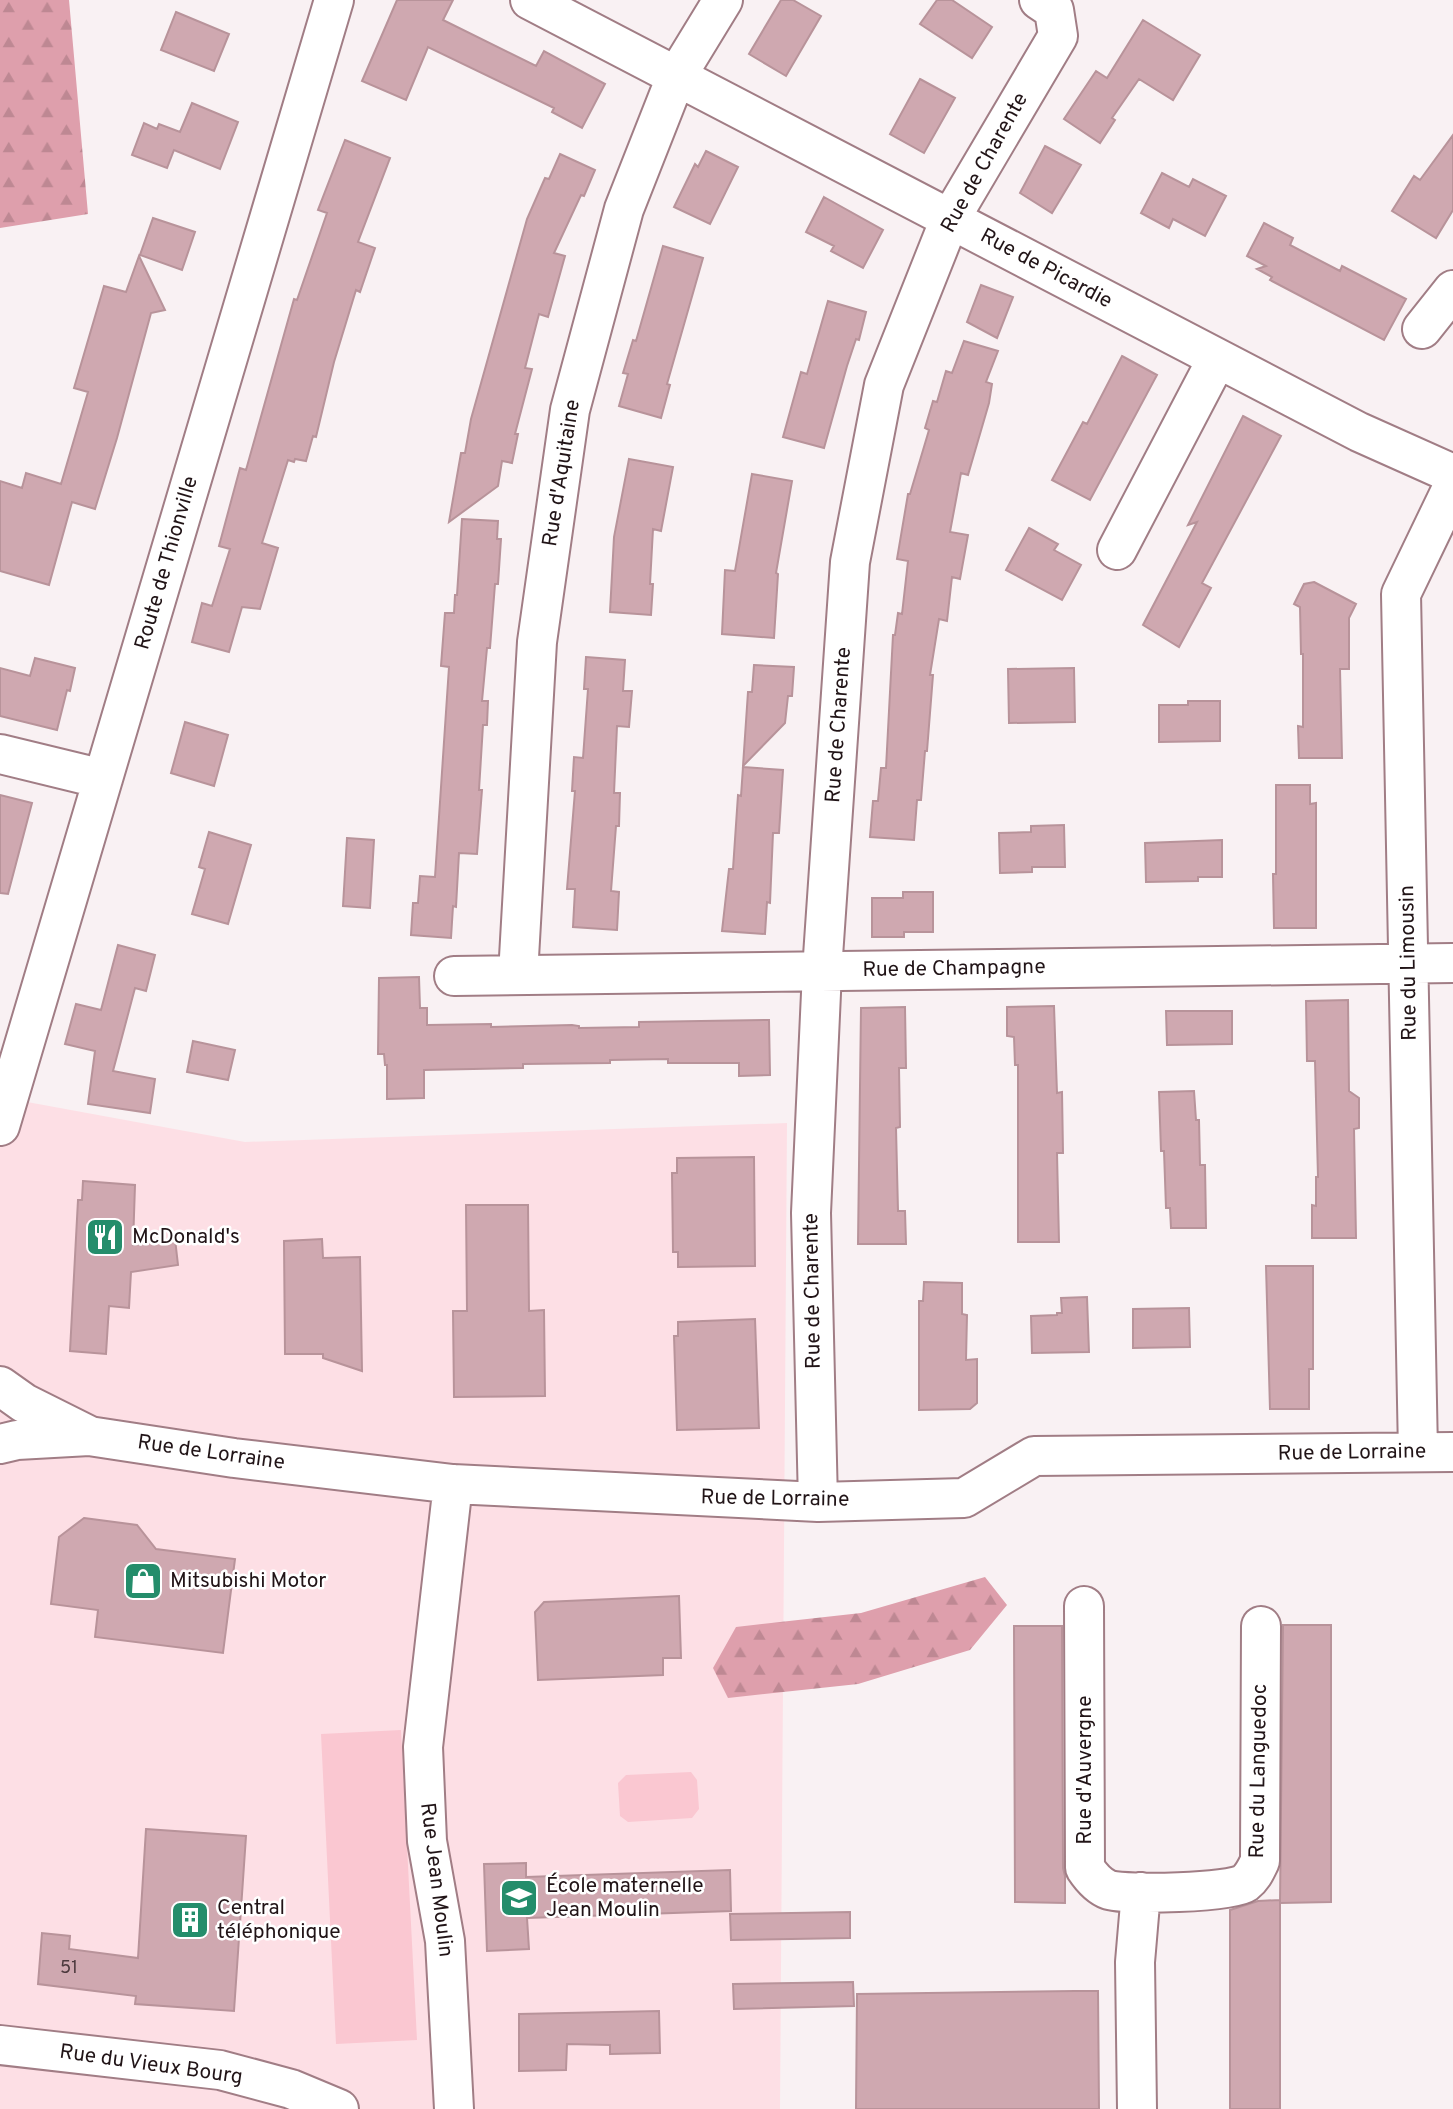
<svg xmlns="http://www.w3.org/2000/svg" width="1453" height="2109" font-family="Overpass,sans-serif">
	<defs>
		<pattern id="forest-firs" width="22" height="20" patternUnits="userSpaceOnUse" patternTransform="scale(1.75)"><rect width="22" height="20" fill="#de9fac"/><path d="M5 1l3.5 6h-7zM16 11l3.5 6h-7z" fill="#be8893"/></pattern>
	</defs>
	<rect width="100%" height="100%" fill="#f9f1f3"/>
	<path fill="#fddfe5" d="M0 1097 245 1142 787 1123 780 2109H0Z"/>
	<path fill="url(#forest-firs)" d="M0 0H69L88 214 0 228Z
		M985 1577 1007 1605 970 1650 858 1684 728 1698 713 1668 736 1627 861 1613Z"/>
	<path fill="#fac7d1" d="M401 1730 417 2040 336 2044 321 1734Z
		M691 1772 697 1780 699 1809 692 1818 628 1822 620 1816 618 1783 626 1775Z"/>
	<path fill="#cfa8b0" stroke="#b8939a" stroke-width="2" d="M397 0H453L443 20 536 66 544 51 605 84 582 128 552 112 554 108 428 47 406 100 362 81Z
		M781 0H793L821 16 786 76 749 54Z
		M937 0H952L992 27 972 58 920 24Z
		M176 12 229 34 214 71 161 50Z
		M1143 20 1200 55 1173 100 1139 79 1112 118 1115 120 1100 143 1064 119 1096 71 1107 78Z
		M920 79 955 98 924 153 890 134Z
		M192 103 238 122 220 169 174 150 167 168 132 155 144 123 157 129 159 124 180 132Z
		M1453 135V210L1436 238 1392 211 1414 176 1420 180Z
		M345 140 390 158 358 242 375 248 360 292 356 290 334 362 316 437 313 436 306 461 295 459 294 462 288 460 262 543 278 548 260 609 242 607 229 652 192 642 202 603 212 606 230 549 219 546 240 468 246 470 294 299 297 300 327 213 318 210Z
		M1045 146 1081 165 1052 213 1020 193Z
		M706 151 738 167 710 224 674 207 695 164 698 167Z
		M560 154 595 170 584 196 581 195 554 253 565 256 548 317 539 314 525 368 532 369 515 434H518L512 463 502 461 498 486 449 522 461 453H465L471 419 527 219 545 178 549 179Z
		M1162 173 1189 187 1193 179 1226 196 1205 236 1173 219 1169 228 1141 213Z
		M824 197 883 230 863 268 831 251 834 246 806 232Z
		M153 218 195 232 182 270 140 255Z
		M1264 223 1293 238 1290 245 1340 271 1342 266 1406 299 1384 340 1270 280 1272 277 1257 269 1266 266 1247 256Z
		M663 246 703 258 667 384 670 385 661 418 619 406 628 374 623 373 633 340 636 341Z
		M139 256 165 310 151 313 117 438 95 509 72 502 49 585 0 571V481L22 488 26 473 61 484 88 392 74 388 104 286 126 292Z
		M981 285 1013 297 997 338 967 322Z
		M828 301 866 312 859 340 856 339 847 366 824 448 783 437 801 372 807 374Z
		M964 341 998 351 986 382 992 384 989 403 968 475 961 473 950 532 968 535 960 579 952 577 947 621 939 619 930 675H933L927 751H925L921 800H917L914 840 870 837 873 801H878L881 768H886L893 635H895L898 613 902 614 908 561 897 559 908 494H910L929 430 925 428 933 401 937 402 946 371 952 373Z
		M1122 356 1157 375 1090 500 1052 480 1083 422 1087 424Z
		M1243 416 1281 436 1202 583 1211 588 1179 647 1143 625 1197 522 1188 525Z
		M629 459 673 467 661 531 653 529 650 584H653L651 615 610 612 614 537Z
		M752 474 792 481 776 573 778 574 774 638 722 634 725 570 735 571Z
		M462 519 498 521 497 539H501L498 584H495L490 648H487L482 701H488L487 725H483L479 790H482L477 854 459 853 456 907 453 906 451 938 411 935 413 903H418L420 876 435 877 449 667 441 666 445 613H454L455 595H457Z
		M1029 528 1058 544 1054 550 1081 565 1062 600 1006 570Z
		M1314 582 1356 604 1349 618V669H1340L1342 758H1299L1298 726 1303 727V654H1301L1300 607 1294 604 1304 584Z
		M586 657 625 660 623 691H632L629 727 617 726 614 793H620L619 826H616L611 891 619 892 617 930 573 927 575 889H567L575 791H572L574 757 583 758 588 689H584Z
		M35 658 75 668 70 691 67 690 57 730 0 716V668L30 676Z
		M754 665 794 667 792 696H788L785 723 743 766 748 692H752Z
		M1074 668 1075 722 1009 723 1008 669Z
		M1188 701H1220V741L1159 742V705H1188Z
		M185 722 228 735 214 786 171 773Z
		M743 767 783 770 779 833H773L770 903 767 902 765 934 722 931 729 869H733L738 795 741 796Z
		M1276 785H1310V804L1316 803V928H1274L1273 874H1276Z
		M0 795 32 803 8 894 0 893Z
		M1064 825 1065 867H1032V872L1000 873 999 833 1031 832V826Z
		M209 832 251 845 228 924 192 914 205 869 199 867Z
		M347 838 374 840 370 908 343 906Z
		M1222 840V877H1198V881L1146 882 1145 843Z
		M903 892H933V932H904V937H872V898H903Z
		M118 945 155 955 146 991 135 988 113 1071 155 1079 150 1113 88 1104 95 1051 65 1044 76 1004 101 1010Z
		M419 977 420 1008H427V1025L491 1024V1027L572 1025 579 1026V1028L639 1027V1022L769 1020 770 1075 739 1076V1063H668V1059L610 1060V1063L523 1064V1068L424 1070V1098L387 1099V1065H385L384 1054H378L379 978Z
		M1348 1000 1349 1091 1359 1098V1128L1354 1129 1356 1238H1312V1205L1316 1206V1177H1318L1315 1061H1307L1306 1001Z
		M1054 1006 1057 1093 1062 1092 1063 1153H1057L1059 1242H1018V1065H1015L1014 1037 1007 1036V1007Z
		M905 1007 906 1068H899L900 1127 896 1128 898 1211H905L906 1244H858L861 1008Z
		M1166 1011H1232V1044L1167 1045Z
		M193 1041 235 1050 228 1080 187 1072Z
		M1194 1091 1196 1120H1199L1200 1165H1205L1206 1228H1171L1170 1208H1166L1164 1151H1161L1159 1092Z
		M754 1157 755 1266 678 1267V1252H673L672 1173H677V1158Z
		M83 1181 135 1185 133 1245 175 1239 178 1265 131 1272 129 1308 109 1306 106 1354 70 1351 78 1200H82Z
		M466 1205H528L529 1311 544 1310 545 1396 454 1397 453 1311H467Z
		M322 1239 323 1258 360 1257 362 1371 323 1358V1354H285L284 1241Z
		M1266 1266H1313V1369H1309V1409H1270Z
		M924 1282 962 1283V1314L967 1315 966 1360 977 1359V1403L970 1409 919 1410V1301H923Z
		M1087 1297 1089 1352 1032 1353 1031 1316 1057 1315V1313H1062L1061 1298Z
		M1189 1308 1190 1347 1133 1348V1309Z
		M755 1319 759 1428 677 1430 674 1336H678V1322Z
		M84 1518 137 1525 156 1549 235 1559 223 1653 95 1637 98 1610 51 1604 59 1537Z
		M679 1596 681 1658H663V1675L538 1680 535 1612 544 1602Z
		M1283 1625H1331V1902L1280 1903Z
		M1014 1626H1062L1063 1868 1065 1876V1903L1015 1902Z
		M146 1829 246 1836 234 2011 135 2004 136 1996 38 1984 42 1933 70 1936 69 1949 138 1958Z
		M526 1863V1877L730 1870 731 1911 527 1918 529 1949 487 1951 484 1864Z
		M1280 1900V2109H1230V1910L1258 1901Z
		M850 1912V1938L731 1940 730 1914Z
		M853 1982 854 2006 734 2009 733 1984Z
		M1075 1991H1098L1099 2109H856L857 1994Z
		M659 2011 660 2053 610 2054V2045L567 2044 566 2070 519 2071V2014Z"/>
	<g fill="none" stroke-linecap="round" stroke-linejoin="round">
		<defs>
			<path id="minor" d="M530 0 1359 432 1453 474
				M1422 329 1453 290
				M1117 550 1217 359
				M0 754 103 779
				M518 975 537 642 570 410 624 209 676 77 723 0
				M454 976 1453 963
				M0 1126 334 0
				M0 1386 24 1403 88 1435
				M0 1444 17 1440 89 1436 234 1458 453 1484 818 1502 964 1498 1034 1456 1453 1452
				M1418 1452 1401 594 1453 486
				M453 1484 423 1747 427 1841 445 1941 454 2109
				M818 1502 811 1213 822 971 850 562 884 385 950 219 1058 36 1054 10 1039 0
				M1084 1606 1085 1868C1091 1877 1098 1886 1109 1890 1127 1895 1231 1893 1245 1883 1253 1877 1256 1869 1260 1861L1261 1626
				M0 2045 220 2070 291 2089 339 2109
				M1137 2109 1135 1962 1141 1892"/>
		</defs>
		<use href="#minor" stroke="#a17d85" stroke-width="42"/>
		<use href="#minor" stroke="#fff" stroke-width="38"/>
	</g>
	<defs>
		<symbol id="restaurant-square" viewBox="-11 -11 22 22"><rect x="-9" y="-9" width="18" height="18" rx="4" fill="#248d6b" stroke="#fff"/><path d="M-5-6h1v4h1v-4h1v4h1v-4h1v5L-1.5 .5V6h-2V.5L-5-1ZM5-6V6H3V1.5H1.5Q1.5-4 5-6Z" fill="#fff"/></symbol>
		<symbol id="shop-square" viewBox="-11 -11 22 22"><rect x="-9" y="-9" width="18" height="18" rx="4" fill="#248d6b" stroke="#fff"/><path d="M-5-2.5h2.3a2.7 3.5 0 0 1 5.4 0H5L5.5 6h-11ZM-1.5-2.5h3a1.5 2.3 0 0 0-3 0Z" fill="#fff"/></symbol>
		<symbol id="school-square" viewBox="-11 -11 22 22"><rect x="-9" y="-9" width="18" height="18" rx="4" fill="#248d6b" stroke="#fff"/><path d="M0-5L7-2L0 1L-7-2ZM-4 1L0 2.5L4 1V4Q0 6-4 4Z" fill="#fff"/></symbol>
		<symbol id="building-square" viewBox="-11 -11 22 22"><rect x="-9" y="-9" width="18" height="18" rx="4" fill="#248d6b" stroke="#fff"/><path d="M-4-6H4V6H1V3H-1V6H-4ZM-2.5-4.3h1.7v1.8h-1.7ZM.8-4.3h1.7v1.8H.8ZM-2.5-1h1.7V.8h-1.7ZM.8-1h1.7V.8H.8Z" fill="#fff"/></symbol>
	</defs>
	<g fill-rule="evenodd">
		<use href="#restaurant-square" x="83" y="1215" width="44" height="44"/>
		<use href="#shop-square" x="121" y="1559" width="44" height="44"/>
		<use href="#school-square" x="497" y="1876" width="44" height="44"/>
		<use href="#building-square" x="168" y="1898" width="44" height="44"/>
	</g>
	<g text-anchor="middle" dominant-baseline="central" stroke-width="5" stroke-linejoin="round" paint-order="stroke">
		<g font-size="18" fill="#4c393d">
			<text x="69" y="1968">51</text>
		</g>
		<g font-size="21" fill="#211417" stroke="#fff">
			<text transform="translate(985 163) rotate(-61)">Rue de Charente</text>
			<text transform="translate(1046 269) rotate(28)">Rue de Picardie</text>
			<text transform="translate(562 473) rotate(-81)">Rue d'Aquitaine</text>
			<text transform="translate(167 563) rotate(-74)">Route de Thionville</text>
			<text transform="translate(839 725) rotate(-86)">Rue de Charente</text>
			<text transform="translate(1409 963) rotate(-91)">Rue du Limousin</text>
			<text transform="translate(954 969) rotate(-1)">Rue de Champagne</text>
			<text transform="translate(813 1291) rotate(-91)">Rue de Charente</text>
			<text transform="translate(211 1453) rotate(8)">Rue de Lorraine</text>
			<text transform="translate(1352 1453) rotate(-1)">Rue de Lorraine</text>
			<text transform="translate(775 1499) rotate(1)">Rue de Lorraine</text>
			<text transform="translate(1085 1770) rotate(-90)">Rue d'Auvergne</text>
			<text transform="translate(1259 1771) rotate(-89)">Rue du Languedoc</text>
			<text transform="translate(436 1880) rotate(83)">Rue Jean Moulin</text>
			<text transform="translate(151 2065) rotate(8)">Rue du Vieux Bourg</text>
		</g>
		<g font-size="21" fill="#211417" stroke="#fff" text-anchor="start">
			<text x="132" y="1237">McDonald's</text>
			<text x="170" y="1581">Mitsubishi Motor</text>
			<text x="546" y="1886">École maternelle<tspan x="546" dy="24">Jean Moulin</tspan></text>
			<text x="217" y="1908">Central<tspan x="217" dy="24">téléphonique</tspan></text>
		</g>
	</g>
</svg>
